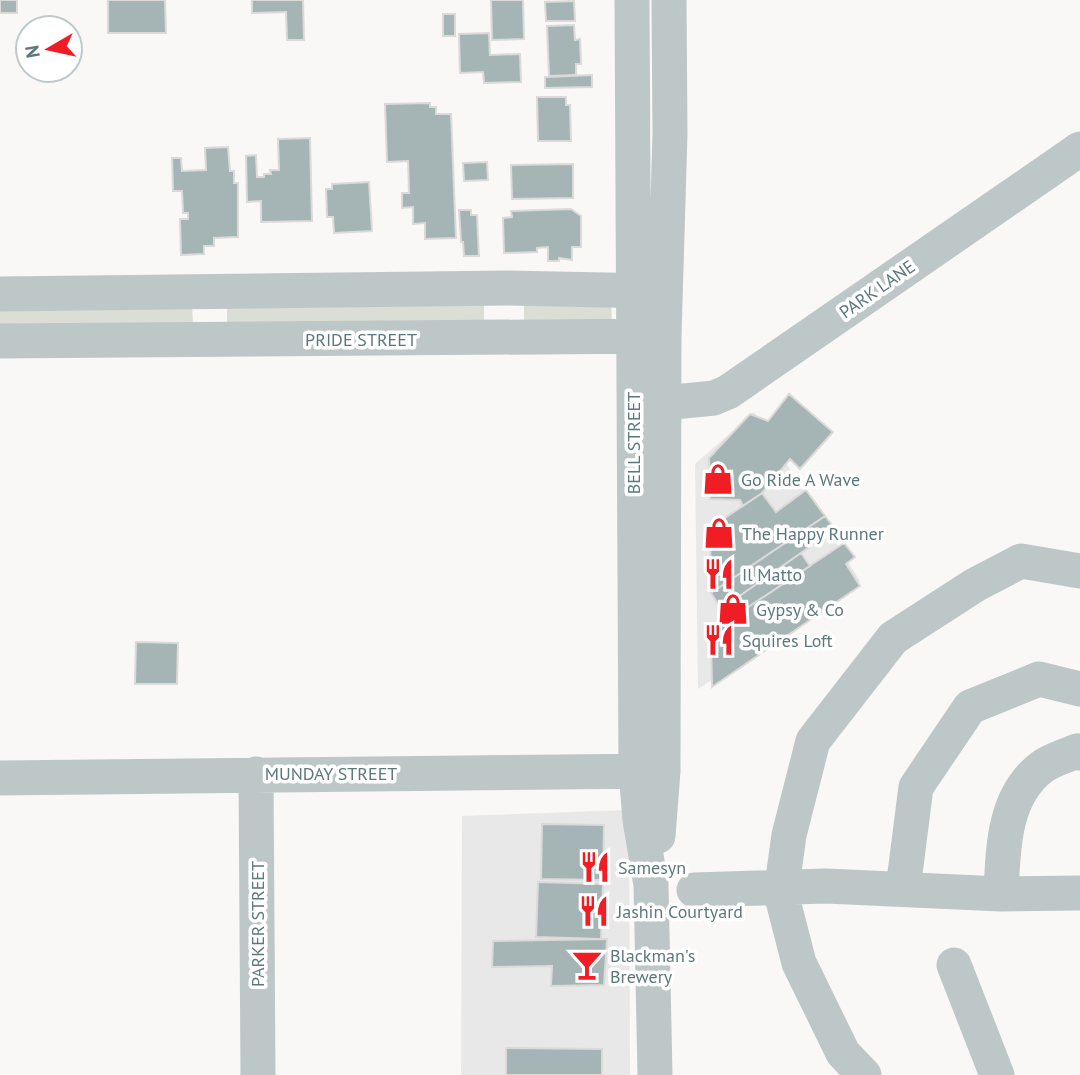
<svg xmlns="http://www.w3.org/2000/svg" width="1080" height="1075" font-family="'PT Sans',sans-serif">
	<rect width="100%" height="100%" fill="#f9f8f6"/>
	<path fill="#e7e8e7" d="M754 412 860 581 698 689 695 464Z
		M629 810 630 1075H461L462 816Z"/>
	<path fill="#daded5" d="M524 298H611L612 326H524Z
		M227 299 484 300V326H227Z
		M192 303 193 326 0 329V306Z"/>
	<path fill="#a5b5b6" stroke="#dbdad8" stroke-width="2" d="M0 0H17V13H0Z
		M108 0H165L166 33H108Z
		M252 0H303L304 40H287L286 12 252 13Z
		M491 0H523L524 39 492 40Z
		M574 1 575 21H546L545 2Z
		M443 14H455V36H443Z
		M574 25 575 40 580 39 581 64H576V75L549 76 547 26Z
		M489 33 490 55 520 54 521 82 484 83 483 72 460 73 459 34Z
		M592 75V87L545 88V77Z
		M537 97H566V105H570L571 141H538Z
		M430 103V107H436V114H451L456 238 425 239V223L413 224V207L402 208V193H409L408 161 387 162 385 104Z
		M310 138 312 221 261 222V201L247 202 246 156 256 155 257 177H264V174H271L270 170H279L278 139Z
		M228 147 230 171H234V183H238V237L214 238V246H204V254L181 255 180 219H188V213H183L182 191H173L172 158H181L182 171 206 170 205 148Z
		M487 162 488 180 464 181 463 163Z
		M573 164V198L512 199 511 165Z
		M369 182 372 231 334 233 333 217H327L326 189H332V184Z
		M571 209 581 216V247H572V260L559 258V261H548V247L537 248V252L504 253 503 218 512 217 511 211Z
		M459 210H471V215H477L479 256H464L463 242H461Z
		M789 394 833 432 800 469 790 459 762 493 743 506 740 500 710 499 709 458 750 414 768 421Z
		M806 490 825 516 711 593 710 528 762 493 776 512Z
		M825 516 835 529 721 609 711 593Z
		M844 543 855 557 846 564 860 586 712 687 711 632Z
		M801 553 810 566 729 620 721 609Z
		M136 642 178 643 177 684H135Z
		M542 824 604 825 603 880 541 879Z
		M538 882 603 884 601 939 536 937Z
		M607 939 604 985 551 986 552 966 492 967 493 941Z
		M506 1048 602 1049V1075H506Z"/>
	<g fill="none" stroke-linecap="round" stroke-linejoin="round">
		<path stroke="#bec7c8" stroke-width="35" d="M632 0 636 771 640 820 651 885 655 1075
			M0 294 508 288 654 291
			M0 341 657 336
			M664 403 714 398 728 392 1080 149
			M256 774 258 1075
			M0 778 659 771
			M658 836 663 771 664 336 670 133 669 0
			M903 889 916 787 970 707 1039 679 1080 689
			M694 890 826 886 1001 894 1080 893
			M1001 894C1003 850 1003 796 1042 767 1051 760 1066 756 1077 751L1080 753
			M954 965 997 1075
			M864 1075 843 1053 799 963 781 893 789 835 813 741 893 638 975 585 1021 561 1080 571"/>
	</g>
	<defs>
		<symbol id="shop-bare" viewBox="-9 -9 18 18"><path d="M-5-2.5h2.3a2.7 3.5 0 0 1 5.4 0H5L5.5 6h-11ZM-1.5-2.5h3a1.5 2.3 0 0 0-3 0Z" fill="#f01e24" stroke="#fff" stroke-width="2.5" paint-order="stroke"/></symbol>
		<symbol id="restaurant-bare" viewBox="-9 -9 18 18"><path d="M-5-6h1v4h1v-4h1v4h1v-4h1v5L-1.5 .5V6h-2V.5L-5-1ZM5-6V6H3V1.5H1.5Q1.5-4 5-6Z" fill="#f01e24" stroke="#fff" stroke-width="2.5" paint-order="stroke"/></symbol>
		<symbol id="bar-bare" viewBox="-9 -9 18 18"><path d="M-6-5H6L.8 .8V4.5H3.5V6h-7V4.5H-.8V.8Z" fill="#f01e24" stroke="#fff" stroke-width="2.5" paint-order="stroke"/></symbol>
	</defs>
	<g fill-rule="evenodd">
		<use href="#shop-bare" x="696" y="457" width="44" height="44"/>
		<use href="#shop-bare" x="697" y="511" width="44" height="44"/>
		<use href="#restaurant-bare" x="697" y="552" width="44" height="44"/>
		<use href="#shop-bare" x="711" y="587" width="44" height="44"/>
		<use href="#restaurant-bare" x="697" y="618" width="44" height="44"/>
		<use href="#restaurant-bare" x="573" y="845" width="44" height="44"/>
		<use href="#restaurant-bare" x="572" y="889" width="44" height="44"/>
		<use href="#bar-bare" x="565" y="943" width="44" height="44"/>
	</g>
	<g text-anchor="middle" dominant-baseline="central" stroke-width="7" stroke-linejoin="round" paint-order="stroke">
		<g font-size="18" fill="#5d787d" stroke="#fff">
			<text transform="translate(877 289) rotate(-35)">PARK LANE</text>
			<text x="361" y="339">PRIDE STREET</text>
			<text transform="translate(633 443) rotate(-90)">BELL STREET</text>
			<text x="331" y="773">MUNDAY STREET</text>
			<text transform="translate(257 924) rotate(-90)">PARKER STREET</text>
		</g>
		<g font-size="18" fill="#5d787d" stroke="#fff" text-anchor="start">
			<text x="741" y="479">Go Ride A Wave</text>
			<text x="742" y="533">The Happy Runner</text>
			<text x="742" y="574">Il Matto</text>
			<text x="756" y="609">Gypsy &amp; Co</text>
			<text x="742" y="640">Squires Loft</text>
			<text x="618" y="867">Samesyn</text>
			<text x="617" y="911">Jashin Courtyard</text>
			<text x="610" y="955">Blackman's<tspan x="610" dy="21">Brewery</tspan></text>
		</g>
	</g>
	<g transform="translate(49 49) rotate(261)"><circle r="33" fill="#ffffff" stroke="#bec9cb" stroke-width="2"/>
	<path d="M0-5L12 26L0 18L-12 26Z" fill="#f01e24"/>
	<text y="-10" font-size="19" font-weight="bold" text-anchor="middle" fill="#5d787d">N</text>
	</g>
</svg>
